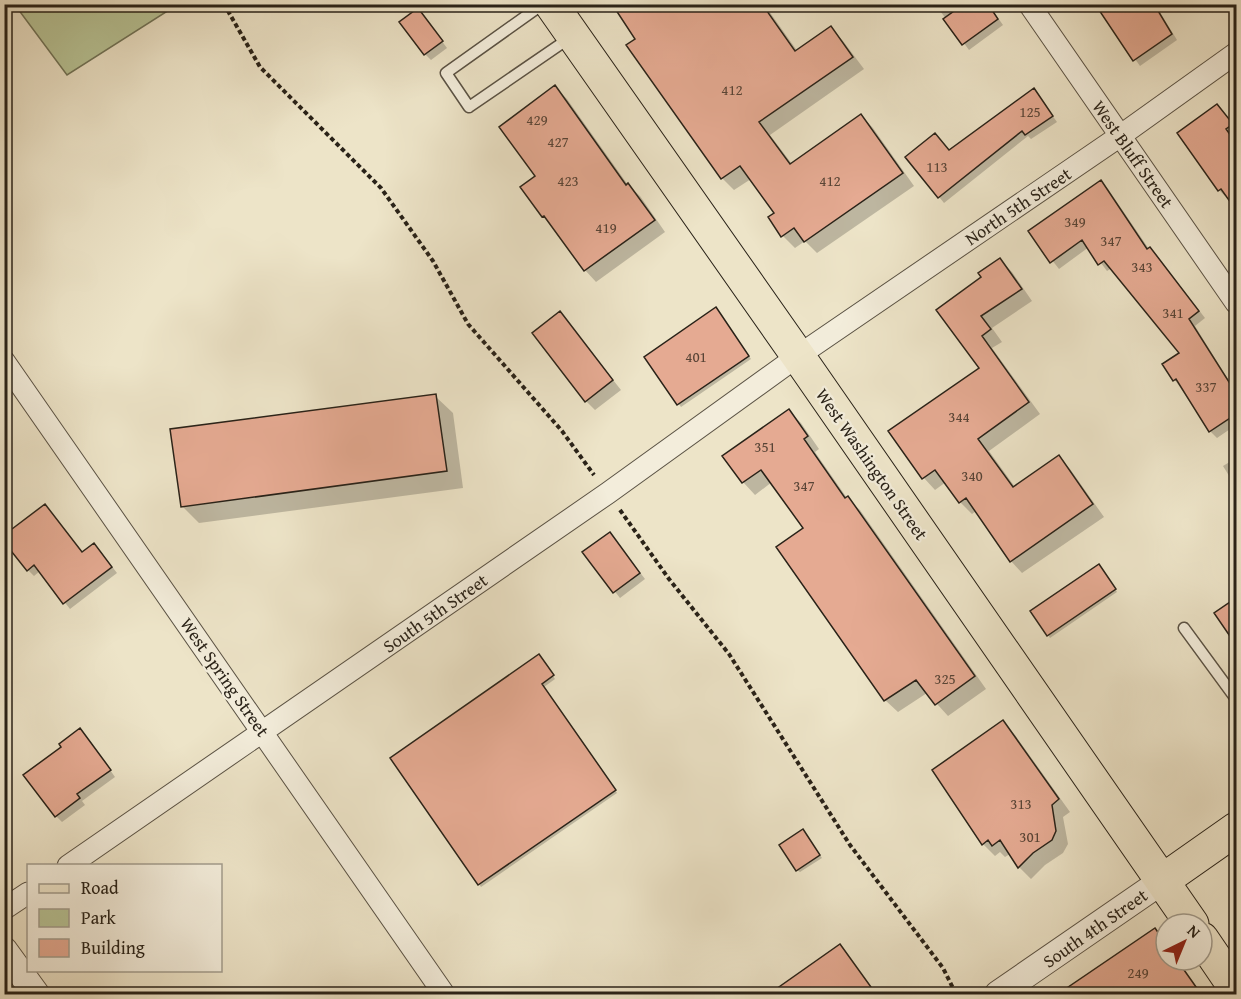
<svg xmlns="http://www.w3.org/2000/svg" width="1241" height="999" font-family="'Gentium Book Plus',serif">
	<rect width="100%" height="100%" fill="#ede4c8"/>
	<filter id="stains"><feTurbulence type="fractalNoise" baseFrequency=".00333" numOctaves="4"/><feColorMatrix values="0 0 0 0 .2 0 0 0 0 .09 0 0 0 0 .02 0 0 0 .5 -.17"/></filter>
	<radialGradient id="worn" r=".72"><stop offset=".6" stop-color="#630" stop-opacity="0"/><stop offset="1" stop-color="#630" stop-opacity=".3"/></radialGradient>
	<path fill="#b8c496" stroke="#707357" stroke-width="1.5" d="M15 5H177L67 75Z"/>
	<path fill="#0003" d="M449 4H464L455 11Z
		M622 4H764L798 52 831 28 843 41 864 69 770 135 792 164 861 115 873 128 914 186 817 253 805 241 795 248 783 236 776 213 751 179 734 190 722 178 628 46 637 39Z
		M935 4H988L1003 25 969 50Z
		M1096 4H1155L1177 40 1140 66Z
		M423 16 447 48 431 60 425 54Z
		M555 87 567 99 628 185 640 196 665 232 596 282 585 270 522 188 537 176Z
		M1034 90 1057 122 1031 139 1028 136 944 203 907 157 950 152Z
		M1222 111 1236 130V208L1227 195 1225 196 1219 190Z
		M1101 182 1108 189 1149 249 1157 256 1205 318 1195 326 1236 392V425L1217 438 1210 431 1164 364 1181 354 1112 268 1107 271 1089 247 1059 269 1030 232Z
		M1000 260 1012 272 1032 301 992 328 1002 342 992 348 1040 414 989 451 1015 487 1059 457 1070 469 1104 517 1022 573 1011 561 976 511 972 514 960 502 946 482 935 490 924 478 890 431 981 368 938 310 983 277Z
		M718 312 751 359 681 407 646 358Z
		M560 313 621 390 595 410 586 401Z
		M435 396 453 413 463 488 199 523 182 506Z
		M789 411 801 423 819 449 815 452 847 498 860 510 986 689 948 716 927 693 898 712 885 700 778 547 805 528 772 482 755 495 743 482Z
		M4 428 12 437 4 443Z
		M1236 458V487L1223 466Z
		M45 506 83 553 100 551 117 573 70 609 40 571 34 576 28 570Z
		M610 533 645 579 620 598 584 552Z
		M1102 569 1117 592 1050 638 1048 635Z
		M1236 599V645L1217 613Z
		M541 659 555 679 544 687 617 793 481 887 479 884Z
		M1002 722 1015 735 1070 812 1063 817 1068 844 1063 853 1045 865 1031 879 1019 867 1010 854 1005 857 1000 852 995 856 983 844Z
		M86 736 115 777 82 801 85 805 62 822 56 816Z
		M806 834 822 858 800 872 797 870Z
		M1155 930 1166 943V960H1178L1202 994H1083L1076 984Z
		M845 952 876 994H789L783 986Z"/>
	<path fill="#e5aa92" stroke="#292218" stroke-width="1.5" d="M612 4H762L795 51 831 26 853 57 759 122 790 164 861 114 903 173 804 242 794 228 781 237 768 217 774 213 740 166 721 179 626 45 635 39Z
		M964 4H988L998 19 962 45 943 19Z
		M1095 4H1154L1172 34 1133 61Z
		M418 8 443 41 424 55 399 22Z
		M555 85 626 185 628 183 655 220 584 271 544 216 542 217 520 187 535 176 499 127Z
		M1034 88 1053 116 1025 135 1022 131 938 198 905 157 935 133 949 150Z
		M1217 104 1233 124 1226 129 1236 143V210L1221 189 1218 191 1177 133Z
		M1101 180 1147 249 1150 247 1199 311 1189 319 1236 393V414L1209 432 1176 379 1173 381 1162 364 1179 353 1104 261 1098 265 1082 240 1050 263 1028 231Z
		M1000 258 1022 289 981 316 991 329 982 336 1029 402 978 439 1013 487 1059 455 1093 504 1010 562 966 498 959 503 935 470 922 479 888 431 979 368 936 310 981 277 978 273Z
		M716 307 749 356 677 405 644 357Z
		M560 311 613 380 585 402 532 333Z
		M436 394 447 471 181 507 170 429Z
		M789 409 808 436 804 439 845 498 848 496 975 676 935 705 916 680 884 701 776 547 803 528 761 470 742 483 722 456Z
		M45 504 82 552 94 543 112 567 63 604 34 565 27 571 4 542V535Z
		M610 532 640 573 613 593 582 552Z
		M1099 564 1116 589 1047 636 1030 611Z
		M1236 598V645L1214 613Z
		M539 654 554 675 542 684 616 790 478 885 390 758Z
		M1003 720 1059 799 1052 805 1056 831 1052 840 1033 853 1018 868 1000 840 992 846 988 840 982 845 932 770Z
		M80 728 111 770 77 794 80 798 55 817 23 775 61 747 59 744Z
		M803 829 820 855 796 871 779 845Z
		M1155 928 1166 944V960H1177L1201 994H1058Z
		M840 944 876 994H769Z"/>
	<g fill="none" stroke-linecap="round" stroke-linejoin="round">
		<defs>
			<path id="service" d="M543 4 446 73 469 107 571 37
				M1184 628 1236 699"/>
			<path id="minor" d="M1029 4 1236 303
				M4 361 444 994
				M68 866 608 493 798 356 1120 136 1236 53
				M4 909 28 893"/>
			<path id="tertiary" d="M4 950 36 994
				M998 994 1162 881"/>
			<path id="primary" d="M551 4 798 356 1192 924
				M1162 881 1236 829
				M1202 939 1236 989"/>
		</defs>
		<use href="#service" stroke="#5a5244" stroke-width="13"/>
		<use href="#minor" stroke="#5a5244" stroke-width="23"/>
		<use href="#tertiary" stroke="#5a5244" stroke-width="28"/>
		<use href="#primary" stroke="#292218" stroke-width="35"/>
		<path stroke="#292218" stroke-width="4" stroke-dasharray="4.5 3" stroke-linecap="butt" d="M224 4 260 67 381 188 433 261 468 324 562 431 594 475
			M620 510 669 579 729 654 850 845 943 968 956 994"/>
		<use href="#service" stroke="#f3eddb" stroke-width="10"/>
		<use href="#minor" stroke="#f3eddb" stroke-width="21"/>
		<use href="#tertiary" stroke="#f3eddb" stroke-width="26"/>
		<use href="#primary" stroke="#ede4c8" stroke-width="33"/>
	</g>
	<g text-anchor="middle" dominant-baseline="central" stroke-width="4.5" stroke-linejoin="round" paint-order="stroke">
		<g font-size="15" fill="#584436">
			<text x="732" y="89">412</text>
			<text x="1030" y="111">125</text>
			<text x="537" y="119">429</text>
			<text x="558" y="141">427</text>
			<text x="937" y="166">113</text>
			<text x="568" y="180">423</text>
			<text x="830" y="180">412</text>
			<text x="1075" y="221">349</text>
			<text x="606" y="227">419</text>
			<text x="1111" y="240">347</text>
			<text x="1142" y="266">343</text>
			<text x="1173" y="312">341</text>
			<text x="696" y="356">401</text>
			<text x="1206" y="386">337</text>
			<text x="959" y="416">344</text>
			<text x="765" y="446">351</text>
			<text x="972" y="475">340</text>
			<text x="804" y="485">347</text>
			<text x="945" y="678">325</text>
			<text x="1021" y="803">313</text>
			<text x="1030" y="836">301</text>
			<text x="1138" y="972">249</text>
		</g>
		<g font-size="18" fill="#292218" stroke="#f3eddb">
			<text transform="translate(1133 154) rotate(55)">West Bluff Street</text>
			<text transform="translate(1018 206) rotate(-34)">North 5th Street</text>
			<text transform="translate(872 464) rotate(55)">West Washington Street</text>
			<text transform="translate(435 613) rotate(-35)">South 5th Street</text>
			<text transform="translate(225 677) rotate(55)">West Spring Street</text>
			<text transform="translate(1095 928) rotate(-35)">South 4th Street</text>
		</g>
	</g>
	<rect width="1241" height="999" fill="none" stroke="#ede4c8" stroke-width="24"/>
	<rect x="6" y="6" width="1229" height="987" fill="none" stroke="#292218" stroke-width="3"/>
	<rect x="12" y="12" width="1217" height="975" fill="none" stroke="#292218" stroke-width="1.5"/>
	<rect x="27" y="864" width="195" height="108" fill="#f3eddb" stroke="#a29c8d" stroke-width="1.5"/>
	<rect x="39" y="884" width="30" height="9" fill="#ede4c8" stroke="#a29c8d" stroke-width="1.5"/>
	<text x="81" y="894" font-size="18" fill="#292218">Road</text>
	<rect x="39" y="909" width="30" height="18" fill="#b8c496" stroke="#a29c8d" stroke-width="1.5"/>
	<text x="81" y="924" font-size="18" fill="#292218">Park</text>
	<rect x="39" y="939" width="30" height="18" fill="#e5aa92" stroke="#a29c8d" stroke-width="1.5"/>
	<text x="81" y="954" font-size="18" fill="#292218">Building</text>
	<g transform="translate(1184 942) rotate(43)"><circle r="28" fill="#f3eddb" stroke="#a29c8d" stroke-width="1.5"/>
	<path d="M0-4.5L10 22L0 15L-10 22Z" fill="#8f2418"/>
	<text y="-9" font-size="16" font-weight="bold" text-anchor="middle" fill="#292218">N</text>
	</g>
	<rect width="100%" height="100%" filter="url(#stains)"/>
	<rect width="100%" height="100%" fill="url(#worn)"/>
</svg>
